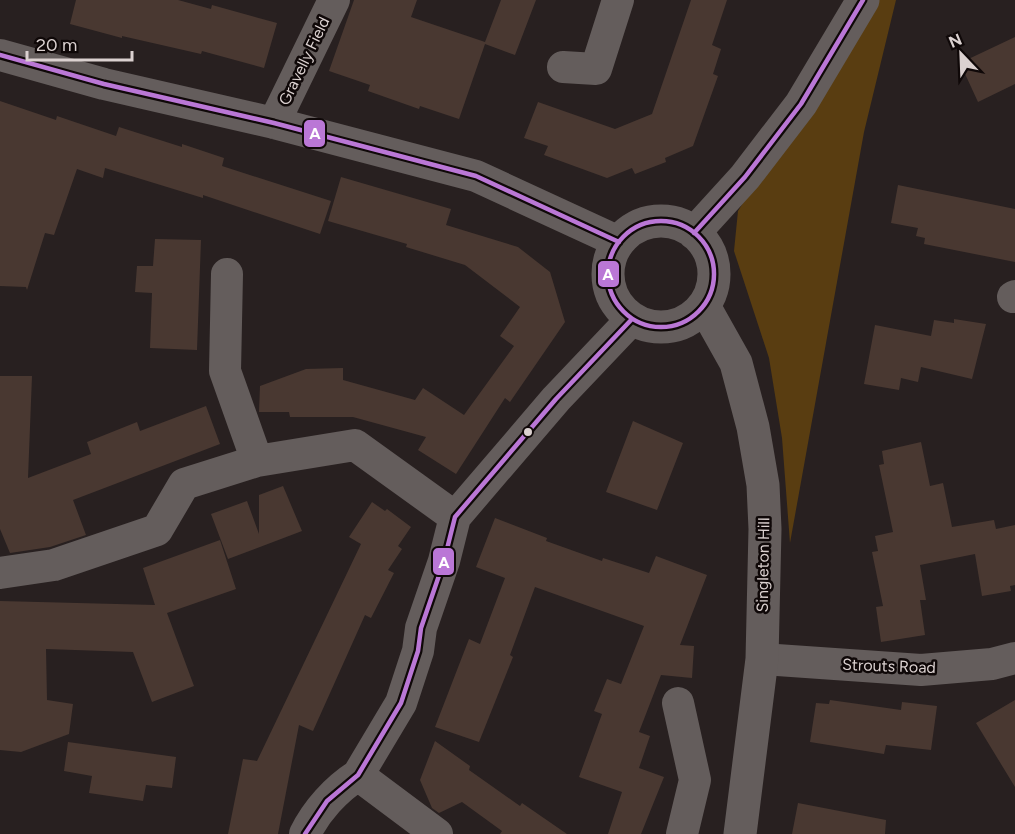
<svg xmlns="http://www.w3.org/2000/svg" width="1015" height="834" font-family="Figtree,sans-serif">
	<rect width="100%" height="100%" fill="#282020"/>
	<path fill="#593d11" d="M869 0H896L864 132 790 543 782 438 769 358 734 251 738 211Z"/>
	<path fill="#493831" d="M76 0H178L211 9 212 5 277 23 264 68 202 51 201 54 122 36V38L70 24Z
		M354 0H417L411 17 485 42 501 0H536L515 55 485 44 459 119 420 106 419 109 368 91 370 85 329 71Z
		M691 0H727L712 45 721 49 713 74 718 76 693 146 665 158 666 162 635 174 632 168 607 178 544 155 548 146 524 138 538 102 615 129 652 114Z
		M1015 37V84L978 102 960 63Z
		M0 101 56 120 57 116 116 136 119 127 182 147V144L224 158 222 166 331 201 320 234 203 195V198L105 168 103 178 77 169 54 235 45 233 27 290 26 287 0 286Z
		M341 177 451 209 446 225 518 247 550 272 565 322 510 402 505 398 456 474 418 450 426 437 353 417H290L289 412H259L260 386 306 369 343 368V380L415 400 423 388 464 415 514 346 500 336 520 307 465 265 406 247 407 244 328 221Z
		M898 185 1015 209V262L924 244 925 238 916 236 918 228 891 223Z
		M155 239 201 240 197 350 150 348 152 293 135 292 137 266H153Z
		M954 319 986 324 972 379 921 367 918 382 901 378 899 390 864 384 875 325 931 336 934 320 954 323Z
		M0 376H32L28 478 91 454 87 442 137 422 140 431 206 406 220 444 73 500 86 535 50 547 10 553 0 529Z
		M633 421 683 443 657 510 606 492Z
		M921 442 930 486 943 483 952 527 994 520 996 529 1015 525V585L1010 586 1011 591 982 596 975 554 920 565 926 600H920L925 635 881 642 876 607 883 606 872 552 878 551 875 536 893 532 879 465 884 464 882 451Z
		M283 486 302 531 228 559 211 514 247 501 259 534V495Z
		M372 502 385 511 387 509 411 527 398 546 402 549 388 570 394 573 371 618 365 615 313 731 299 725 278 834H228L243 759 257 761 361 544 349 537Z
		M495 518 547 538 546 541 602 561 603 558 649 573 656 556 707 575 680 645 694 646 692 678 661 675 639 732 650 736 639 768 664 777 641 834H608L622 792 579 777 602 714 594 711 607 679 621 684 644 626 535 587 510 655 513 657 479 742 435 727 469 639 480 644 505 578 476 567Z
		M220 540 236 589 167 613 194 686 152 702 133 652 46 649 47 700 73 704 69 734 21 752 0 750V601L155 605 143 568Z
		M830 700 901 710 902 702 937 706 931 750 886 745 884 754 810 742 816 703 829 704Z
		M1015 700V787L976 723Z
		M435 741 470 766 469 770 520 806 522 803 567 834H500L502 831 462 802 439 813 432 808 420 780Z
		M68 742 176 757 172 788 146 785 143 801 89 793 92 776 64 771Z
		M798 803 886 820 885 834H792Z"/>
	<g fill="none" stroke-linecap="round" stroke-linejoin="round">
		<path stroke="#645d5c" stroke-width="32" d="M0 55 104 84 274 123 476 176 619 242
			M563 67 596 69 618 0
			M274 123 334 0
			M227 274 225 371 257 461
			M1013 297 1015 296
			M0 573 54 565 157 530 184 484 257 461 355 445 455 517
			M762 659 921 670 992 664 1015 658
			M678 703 695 780 682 834
			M358 775 437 834
			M305 834C316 811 336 789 358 775L401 703 418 651 421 628 444 561 455 517 556 399 632 319"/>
		<path stroke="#645d5c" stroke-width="33" d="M608 274a53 53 0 1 1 106 0a53 53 0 1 1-106 0Z
			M694 233 745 177 801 104 863 0
			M704 306 736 363 753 427 763 485 765 529 762 659 740 834"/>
		<defs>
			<path id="bus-1" d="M0 55 104 84 274 123 476 176 619 242
				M608 274a53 53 0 1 1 106 0a53 53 0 1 1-106 0Z
				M694 233 745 177 801 104 863 0
				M305 834 327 801 358 775 401 703 418 651 421 628 444 561 455 517 556 399 632 319"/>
		</defs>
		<use href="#bus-1" stroke="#0f0808" stroke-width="9"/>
		<use href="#bus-1" stroke="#ba77d6" stroke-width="4.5"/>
	</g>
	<circle fill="#dbd1d0" stroke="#0f0808" stroke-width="2" cx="528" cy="432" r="5"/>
	<g text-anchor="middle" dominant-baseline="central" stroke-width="5" stroke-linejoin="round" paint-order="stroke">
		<g font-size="16" fill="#dbd1d0" stroke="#0f0808">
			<text transform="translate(304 61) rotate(-64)">Gravelly Field</text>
			<text transform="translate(763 565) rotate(-89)">Singleton Hill</text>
			<text transform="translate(889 666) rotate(2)">Strouts Road</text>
		</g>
	</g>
	<g stroke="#0f0808" stroke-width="2">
		<rect x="303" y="119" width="23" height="29" rx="6" fill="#ba77d6"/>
		<rect x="597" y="260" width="23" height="28" rx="6" fill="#ba77d6"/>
		<rect x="432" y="547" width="23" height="29" rx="6" fill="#ba77d6"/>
	</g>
	<g font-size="16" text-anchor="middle" font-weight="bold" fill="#fff">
		<text x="315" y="139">A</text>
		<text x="608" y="280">A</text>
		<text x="444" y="568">A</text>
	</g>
	<g transform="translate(961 54) rotate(337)" stroke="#0f0808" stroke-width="4.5" paint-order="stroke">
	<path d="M0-4.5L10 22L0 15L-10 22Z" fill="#dbd1d0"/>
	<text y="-9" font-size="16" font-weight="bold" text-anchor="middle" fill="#dbd1d0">N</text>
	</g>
	<path d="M27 51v9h105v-9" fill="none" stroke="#dbd1d0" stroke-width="3"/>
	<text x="36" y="51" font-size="18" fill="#dbd1d0" stroke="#0f0808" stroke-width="4.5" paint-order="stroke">20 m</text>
</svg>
